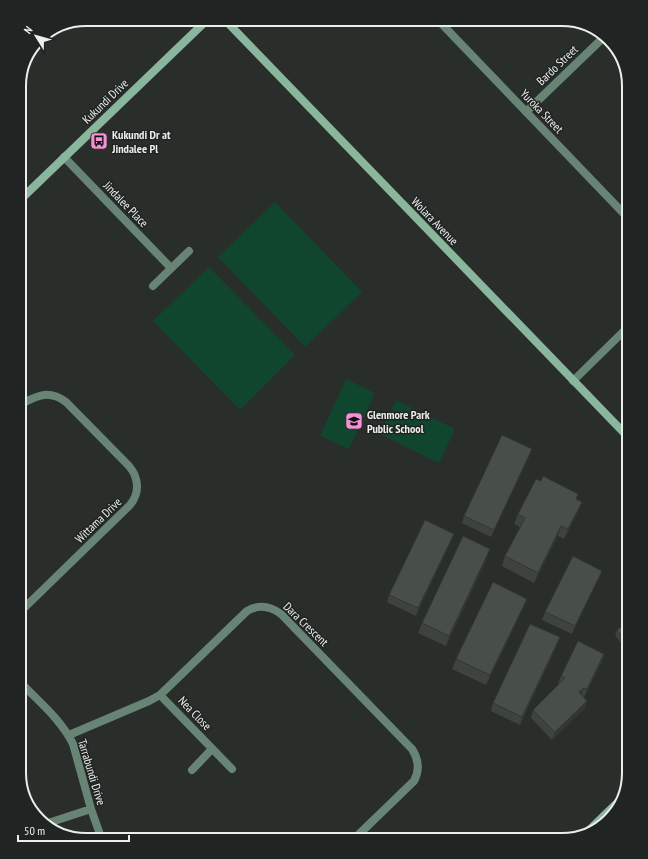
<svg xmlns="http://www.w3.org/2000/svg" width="648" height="859" font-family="'PT Sans Narrow',sans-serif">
	<rect width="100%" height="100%" fill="#292e2b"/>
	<path fill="#10462e" d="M275 202 362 292 305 347 218 257Z
		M209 267 295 355 240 410 153 321Z
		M346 379 375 393 349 449 320 436Z
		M396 400 455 429 439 463 380 434Z"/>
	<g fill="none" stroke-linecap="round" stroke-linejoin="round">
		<path stroke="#688474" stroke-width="8" d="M437 19 629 219
			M526 112 605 36
			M64 157 171 268
			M153 286 189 251
			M573 381 629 326
			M19 613 130 505C140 493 139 478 129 466L66 402C48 389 37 396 19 405
			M19 681C37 700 61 719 73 744L91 809 102 840
			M160 695 232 769
			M69 735 149 701 160 695 247 611C259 604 270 606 281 614L412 749C419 760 420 770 414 781L353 840
			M192 770 212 749
			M45 824 91 809"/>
		<path stroke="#89b69c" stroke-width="8" d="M224 19 629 438
			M19 201 208 19
			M586 833 623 797"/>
	</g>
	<path fill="#3e4340" d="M532 449 529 457 491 537 462 523 464 516Z
		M576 499 582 502 578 512 564 539 558 536 534 583 502 566 505 556 520 527 514 524 518 514Z
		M454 534 451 541 416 616 387 602 389 595Z
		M487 559 446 646 418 633 422 623Z
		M602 571 599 578 572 634 542 620 545 612Z
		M523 609 486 685 452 669 456 659Z
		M629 621V653L615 635 617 630Z
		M557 645 520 725 491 711 493 703Z
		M602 662 584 697 587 701 585 708 552 740 531 718 533 710 559 684H558L561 676Z"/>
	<path fill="#323734" d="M532 449 529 457 491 537 494 530Z
		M582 502 578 512 564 539 568 529Z
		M561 526 558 536 534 583 538 573Z
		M454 534 451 541 416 616 418 608Z
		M490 549 487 559 446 646 449 636Z
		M602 571 599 578 572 634 575 626Z
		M527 599 523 609 486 685 490 675Z
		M560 637 557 645 520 725 522 717Z
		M604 654 602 662 584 697 587 689Z
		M584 688 581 695 579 692Z
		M587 701 585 708 552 740 555 732Z"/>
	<path fill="#484e4a" stroke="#323734" d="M502 435 532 449 494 530 464 516Z
		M543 476 578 494 576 499 582 502 568 529 561 526 538 573 505 556 525 518 518 514 536 479 541 481Z
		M425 520 454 534 418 608 389 595Z
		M463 536 490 549 449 636 422 623Z
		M573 556 602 571 575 626 545 612Z
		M493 582 527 599 490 675 456 659Z
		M629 621V646L617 630Z
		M530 624 560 637 522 717 493 703Z
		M578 641 604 654 587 689 584 688 579 692 587 701 555 732 533 710 565 678 561 676Z"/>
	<defs>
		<symbol id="bus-square" viewBox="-11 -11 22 22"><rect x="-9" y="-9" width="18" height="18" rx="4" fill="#f391d5" stroke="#202422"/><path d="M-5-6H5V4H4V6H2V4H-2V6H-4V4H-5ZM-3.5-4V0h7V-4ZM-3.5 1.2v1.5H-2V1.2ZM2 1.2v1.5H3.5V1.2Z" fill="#111"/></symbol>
		<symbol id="school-square" viewBox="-11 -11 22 22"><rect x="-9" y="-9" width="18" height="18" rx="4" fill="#f391d5" stroke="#202422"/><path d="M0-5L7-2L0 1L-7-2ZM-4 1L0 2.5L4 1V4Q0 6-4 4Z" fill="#111"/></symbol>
	</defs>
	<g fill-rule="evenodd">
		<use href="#bus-square" x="89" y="131" width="20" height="20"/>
		<use href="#school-square" x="344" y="411" width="20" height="20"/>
	</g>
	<g text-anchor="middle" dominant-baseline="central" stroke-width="3" stroke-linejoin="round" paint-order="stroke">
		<g font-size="12" fill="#ebeeec" stroke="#202422">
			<text transform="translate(557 65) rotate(-44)">Bardo Street</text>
			<text transform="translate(105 101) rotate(-44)">Kukundi Drive</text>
			<text transform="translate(542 111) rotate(46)">Yuroka Street</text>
			<text transform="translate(126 204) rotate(46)">Jindalee Place</text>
			<text transform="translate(435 221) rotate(46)">Wolara Avenue</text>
			<text transform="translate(98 520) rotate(-44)">Wittama Drive</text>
			<text transform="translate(306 624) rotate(44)">Dara Crescent</text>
			<text transform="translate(195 713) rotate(46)">Nea Close</text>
			<text transform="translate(92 772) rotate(73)">Tarrabundi Drive</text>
		</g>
		<g font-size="12" font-weight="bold" fill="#ebeeec" stroke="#202422" text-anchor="start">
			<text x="112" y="134">Kukundi Dr at<tspan x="112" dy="14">Jindalee Pl</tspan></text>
			<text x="367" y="414">Glenmore Park<tspan x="367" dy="14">Public School</tspan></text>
		</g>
	</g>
	<path d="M0 0H648V859H0ZM86 26H562A60 60 0 0 1 622 86V773A60 60 0 0 1 562 833H86A60 60 0 0 1 26 773V86A60 60 0 0 1 86 26Z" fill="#202422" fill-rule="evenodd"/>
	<path fill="none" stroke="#ebeeec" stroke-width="2" d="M86 26H562A60 60 0 0 1 622 86V773A60 60 0 0 1 562 833H86A60 60 0 0 1 26 773V86A60 60 0 0 1 86 26Z"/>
	<g transform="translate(36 36) rotate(307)" stroke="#202422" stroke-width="3" paint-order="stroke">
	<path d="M0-3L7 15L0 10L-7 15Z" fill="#ebeeec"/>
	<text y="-6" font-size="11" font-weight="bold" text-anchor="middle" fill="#ebeeec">N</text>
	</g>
	<path d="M18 835v6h111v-6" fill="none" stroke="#ebeeec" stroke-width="2"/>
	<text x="24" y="835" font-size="12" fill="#ebeeec" stroke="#202422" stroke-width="3" paint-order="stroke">50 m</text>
</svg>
